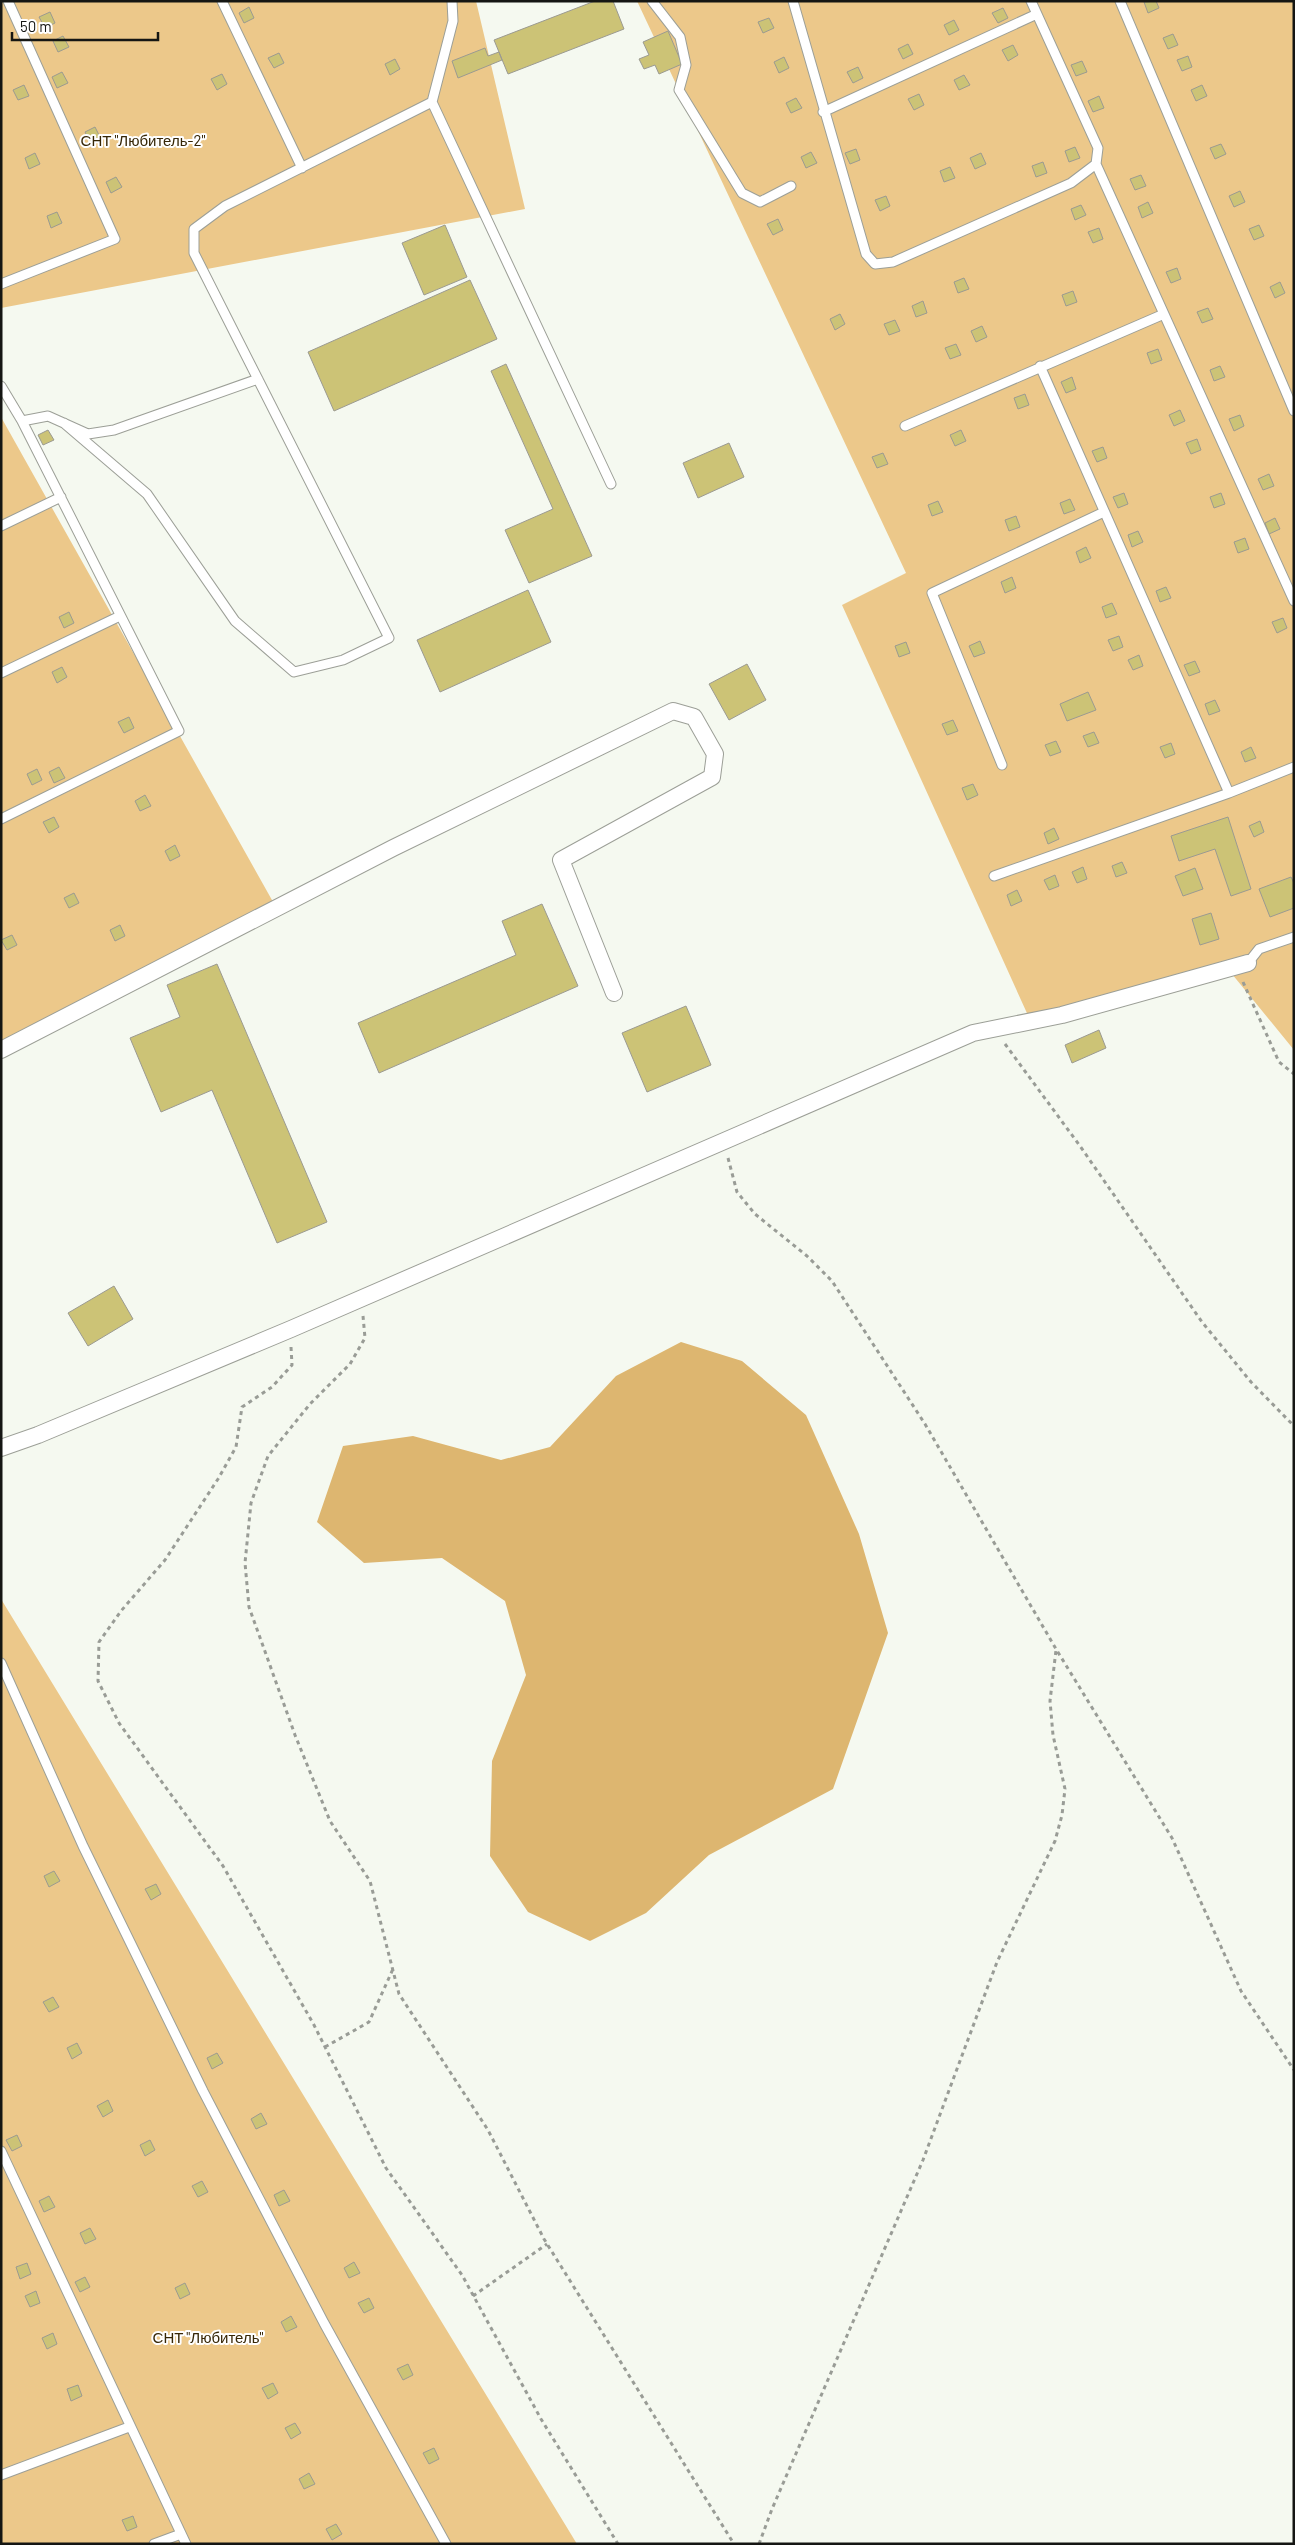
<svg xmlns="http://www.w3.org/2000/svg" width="1295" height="2545" font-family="Barlow,sans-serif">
	<rect width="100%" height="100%" fill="#f5f9f0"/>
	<path fill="#ecc88a" d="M1 1H476L525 209 1 308Z
		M637 1H1294V1050L1223 963 1031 1022 842 605 906 573Z
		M1 417 277 909 1 1042Z
		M1 1599 577 2544H1Z"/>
	<path fill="#ddb670" d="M681 1342 742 1361 806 1415 859 1534 888 1633 833 1789 709 1855 646 1913 590 1941 528 1912 490 1856 492 1761 526 1675 505 1601 442 1558 364 1563 317 1522 343 1446 413 1436 501 1460 550 1447 616 1376Z"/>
	<path fill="#ccc376" stroke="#9b9a91" d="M595 1H613L624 29 508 74 494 40Z
		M1156 1 1159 8 1148 13 1144 2Z
		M249 7 254 18 244 23 239 13Z
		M1003 8 1008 18 998 23 992 13Z
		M50 12 55 23 45 28 39 17Z
		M769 18 774 28 763 33 758 22Z
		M954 20 959 30 949 35 944 25Z
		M668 31 682 64 659 74 655 65 644 69 639 59 649 55 643 42Z
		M1173 34 1178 45 1168 49 1163 38Z
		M63 36 69 47 58 52 53 41Z
		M908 44 913 54 903 59 898 49Z
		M1013 45 1018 55 1008 61 1002 50Z
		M485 48 488 56 499 52 502 60 458 78 452 61Z
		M279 53 284 63 274 68 268 58Z
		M1188 56 1192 67 1182 71 1177 60Z
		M784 57 789 68 779 73 774 62Z
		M395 59 400 69 390 75 385 64Z
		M1082 61 1087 72 1076 76 1071 65Z
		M858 67 863 78 853 83 847 72Z
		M62 72 68 83 57 88 52 77Z
		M222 74 227 84 217 90 211 79Z
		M964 75 970 85 959 90 954 80Z
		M24 85 29 96 18 100 13 90Z
		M1202 85 1207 96 1196 101 1191 90Z
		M919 94 924 105 914 110 908 99Z
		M1099 96 1104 108 1093 112 1088 101Z
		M796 98 802 108 791 113 786 103Z
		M95 127 100 137 90 142 85 132Z
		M1221 144 1226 154 1215 159 1210 148Z
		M1075 147 1080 158 1069 162 1065 151Z
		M856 149 860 160 850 164 845 153Z
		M811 152 817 163 806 168 801 157Z
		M35 153 40 164 29 169 25 158Z
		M981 153 986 164 975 169 970 158Z
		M1043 162 1047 173 1036 177 1032 166Z
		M950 167 955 178 944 182 940 171Z
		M1141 175 1146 186 1135 190 1130 179Z
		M116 177 122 187 111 193 106 182Z
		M1240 191 1245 202 1234 207 1229 196Z
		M886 196 890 206 880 211 875 200Z
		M1148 202 1153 213 1142 218 1138 207Z
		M1081 205 1086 215 1075 220 1071 209Z
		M57 212 62 223 51 228 47 216Z
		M778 219 783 230 773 235 767 224Z
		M445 225 467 277 424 295 402 243Z
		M1259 225 1264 236 1254 240 1249 229Z
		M1099 228 1103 239 1093 243 1088 232Z
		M1177 268 1181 279 1171 283 1166 272Z
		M964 278 969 289 958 293 954 282Z
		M470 280 497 339 334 411 308 352Z
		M1280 282 1285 293 1275 298 1270 287Z
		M1073 291 1077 302 1066 306 1062 295Z
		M923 301 927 313 916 317 912 306Z
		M1208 308 1213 319 1202 323 1197 312Z
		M840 314 845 324 835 330 830 319Z
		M895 320 900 331 889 335 884 324Z
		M982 326 987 337 976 342 971 331Z
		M956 344 961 355 950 359 945 348Z
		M1158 349 1162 360 1151 364 1147 353Z
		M506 364 592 556 529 583 505 530 553 509 491 371Z
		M1220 366 1225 377 1214 381 1210 370Z
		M1072 377 1076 389 1066 393 1061 382Z
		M1025 394 1029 405 1018 409 1014 398Z
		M1180 410 1185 421 1174 426 1169 415Z
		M1240 415 1244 426 1234 431 1229 419Z
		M48 430 54 440 43 445 38 435Z
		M961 430 966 441 955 446 950 435Z
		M1197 439 1201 450 1191 454 1186 443Z
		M729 443 744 477 698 498 683 463Z
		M1103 447 1107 458 1097 462 1092 451Z
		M883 453 888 464 877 468 872 457Z
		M1269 474 1274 486 1263 490 1258 479Z
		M1124 493 1128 504 1118 508 1113 497Z
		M1221 493 1225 504 1214 508 1210 497Z
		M1070 499 1075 510 1064 514 1060 503Z
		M938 501 943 512 932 516 928 505Z
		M1016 516 1020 527 1009 531 1005 520Z
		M1275 518 1280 529 1269 534 1265 523Z
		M1138 531 1143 542 1132 547 1128 535Z
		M1245 538 1249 549 1238 553 1234 542Z
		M1086 547 1091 558 1080 563 1076 552Z
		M1012 577 1016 588 1005 593 1001 582Z
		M1166 587 1171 598 1160 602 1156 591Z
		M528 590 551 642 440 692 417 640Z
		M1112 603 1117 614 1106 618 1102 607Z
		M69 612 74 623 64 628 59 617Z
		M1283 618 1287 628 1277 633 1272 622Z
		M1119 636 1123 647 1113 651 1108 640Z
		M980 641 985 653 974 657 969 646Z
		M906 642 910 653 899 657 895 646Z
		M1139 655 1143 666 1133 670 1128 660Z
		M1195 661 1200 672 1189 676 1184 665Z
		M747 664 766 700 729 720 709 684Z
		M62 667 67 677 57 683 52 672Z
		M1088 692 1096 710 1067 721 1060 704Z
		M1215 700 1220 711 1209 715 1205 704Z
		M129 717 134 728 124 733 118 722Z
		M953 720 958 731 947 735 942 724Z
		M1094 732 1099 743 1088 747 1083 736Z
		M1056 741 1061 752 1050 756 1045 745Z
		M1171 743 1175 754 1165 758 1160 747Z
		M1251 747 1256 758 1245 762 1241 752Z
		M59 767 65 778 54 783 49 772Z
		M37 769 42 780 32 785 27 774Z
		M973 784 978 795 967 800 962 788Z
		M145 795 151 806 140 811 135 801Z
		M54 817 59 827 49 833 43 822Z
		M1228 817 1251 889 1231 896 1215 849 1179 861 1171 836Z
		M1260 821 1264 832 1254 837 1249 826Z
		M1054 828 1059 839 1048 844 1044 833Z
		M175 845 180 856 170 861 165 851Z
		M1122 862 1127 873 1116 877 1112 866Z
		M1083 867 1087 879 1077 883 1072 872Z
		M1195 868 1203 889 1183 896 1175 876Z
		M1055 875 1059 886 1049 890 1044 880Z
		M1291 877 1294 883V908L1270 917 1259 889Z
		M1017 890 1022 901 1011 906 1007 895Z
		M74 893 79 903 69 908 64 898Z
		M542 904 578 986 379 1073 358 1023 516 955 502 921Z
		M1211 913 1219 939 1200 945 1192 919Z
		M120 925 125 936 115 941 110 930Z
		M12 935 17 945 7 950 1 940Z
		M217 964 327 1222 277 1243 212 1090 161 1112 130 1038 180 1017 167 985Z
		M686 1006 711 1065 647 1092 622 1033Z
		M1099 1030 1106 1048 1072 1063 1065 1045Z
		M114 1286 133 1319 88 1346 68 1313Z
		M54 1871 60 1881 49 1887 44 1876Z
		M156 1884 161 1894 151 1900 145 1889Z
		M53 1997 59 2007 49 2012 43 2002Z
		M77 2043 82 2053 72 2059 67 2048Z
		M217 2053 223 2063 212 2069 207 2058Z
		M108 2100 113 2111 103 2117 97 2106Z
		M261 2113 267 2124 256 2129 251 2119Z
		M17 2135 22 2146 12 2151 6 2140Z
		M150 2140 155 2150 145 2156 140 2145Z
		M202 2181 208 2192 198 2197 192 2186Z
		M284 2190 290 2201 279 2206 274 2195Z
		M49 2196 55 2207 44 2212 39 2201Z
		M90 2228 96 2239 85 2244 80 2233Z
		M354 2262 360 2273 349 2278 344 2268Z
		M27 2263 31 2274 20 2279 16 2267Z
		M85 2277 90 2287 80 2292 75 2282Z
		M185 2283 190 2294 180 2299 175 2288Z
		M36 2291 40 2303 30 2307 25 2296Z
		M369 2298 374 2308 364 2313 358 2303Z
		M291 2316 297 2327 286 2332 281 2322Z
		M53 2333 57 2344 47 2349 42 2338Z
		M408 2364 413 2375 403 2380 397 2369Z
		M273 2383 278 2393 268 2399 262 2388Z
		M78 2385 82 2396 71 2401 67 2389Z
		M295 2423 301 2433 291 2439 285 2428Z
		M434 2448 439 2459 429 2464 423 2453Z
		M309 2473 315 2484 304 2489 299 2479Z
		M133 2516 137 2527 127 2531 122 2520Z
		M336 2524 342 2534 332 2540 326 2529Z"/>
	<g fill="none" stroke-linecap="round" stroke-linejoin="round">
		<defs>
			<path id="lane" d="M222 1 302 168
				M452 1 453 21 432 102 611 484
				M652 1 680 37 686 65 679 90 742 193 760 202 791 186
				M793 1 866 254 875 264 893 262 1071 183 1096 164 1098 148 1031 1
				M1120 1 1294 411
				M823 112 1037 14
				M1096 164 1294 601
				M1 284 115 239 8 1
				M1040 366 1229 793
				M1 386 22 421 179 731 1 819
				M22 421 48 416 88 434 114 430 258 379
				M64 423 147 494 235 621 294 672 343 660 389 638 194 253V229L225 206 432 102
				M905 426 1164 314
				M1 526 61 497
				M1 673 120 616
				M1002 765 932 593 1104 512
				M994 876 1229 793 1294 767
				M1248 963 1259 949 1294 937
				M1 1663 83 1846 203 2091 324 2323 446 2544
				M1 2151 186 2544
				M1 2475 129 2427
				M154 2544 181 2534"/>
			<path id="street" d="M1 1050 393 848 673 711 694 717 715 754 712 777 561 860 614 993
				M1 1448 38 1435 291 1329 973 1033 1062 1015 1248 963"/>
		</defs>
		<use href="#lane" stroke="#9c9f97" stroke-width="11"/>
		<use href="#street" stroke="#9c9f97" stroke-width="18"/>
		<path stroke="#999c96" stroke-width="3" stroke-dasharray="4 4" stroke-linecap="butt" d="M1243 982 1279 1062 1294 1074
			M1005 1044 1080 1146 1202 1322 1251 1382 1294 1426
			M728 1158 737 1192 755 1214 807 1256 832 1281 925 1424 1056 1649 1172 1838 1241 1991 1294 2070
			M363 1316 365 1338 350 1364 310 1404 268 1456 251 1503 245 1563 249 1607 295 1735 330 1821 370 1881 399 1994 488 2130 544 2239 734 2544
			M291 1347 292 1365 272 1387 242 1407 236 1447 218 1479 165 1560 121 1611 99 1642 98 1681 119 1723 223 1866 314 2025 386 2168 462 2275 541 2419 618 2544
			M325 2047 369 2022 393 1969
			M473 2296 547 2244
			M759 2544 772 2509 923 2160 997 1962 1055 1841 1062 1815 1065 1789 1053 1735 1050 1701 1056 1650"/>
		<use href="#lane" stroke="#fff" stroke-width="9"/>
		<use href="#street" stroke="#fff" stroke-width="16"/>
	</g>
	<g text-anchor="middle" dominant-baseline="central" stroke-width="4" stroke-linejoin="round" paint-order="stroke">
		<g font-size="15" fill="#362606" stroke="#fff">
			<text x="143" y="140">СНТ "Любитель-2"</text>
			<text x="208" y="2337">СНТ "Любитель"</text>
		</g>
	</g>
	<rect width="1295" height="2545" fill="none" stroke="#151613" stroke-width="5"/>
	<path d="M12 32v8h146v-8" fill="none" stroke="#151613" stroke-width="2.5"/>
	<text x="20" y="32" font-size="15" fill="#151613" stroke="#ffffff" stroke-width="4" paint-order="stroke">50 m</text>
</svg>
